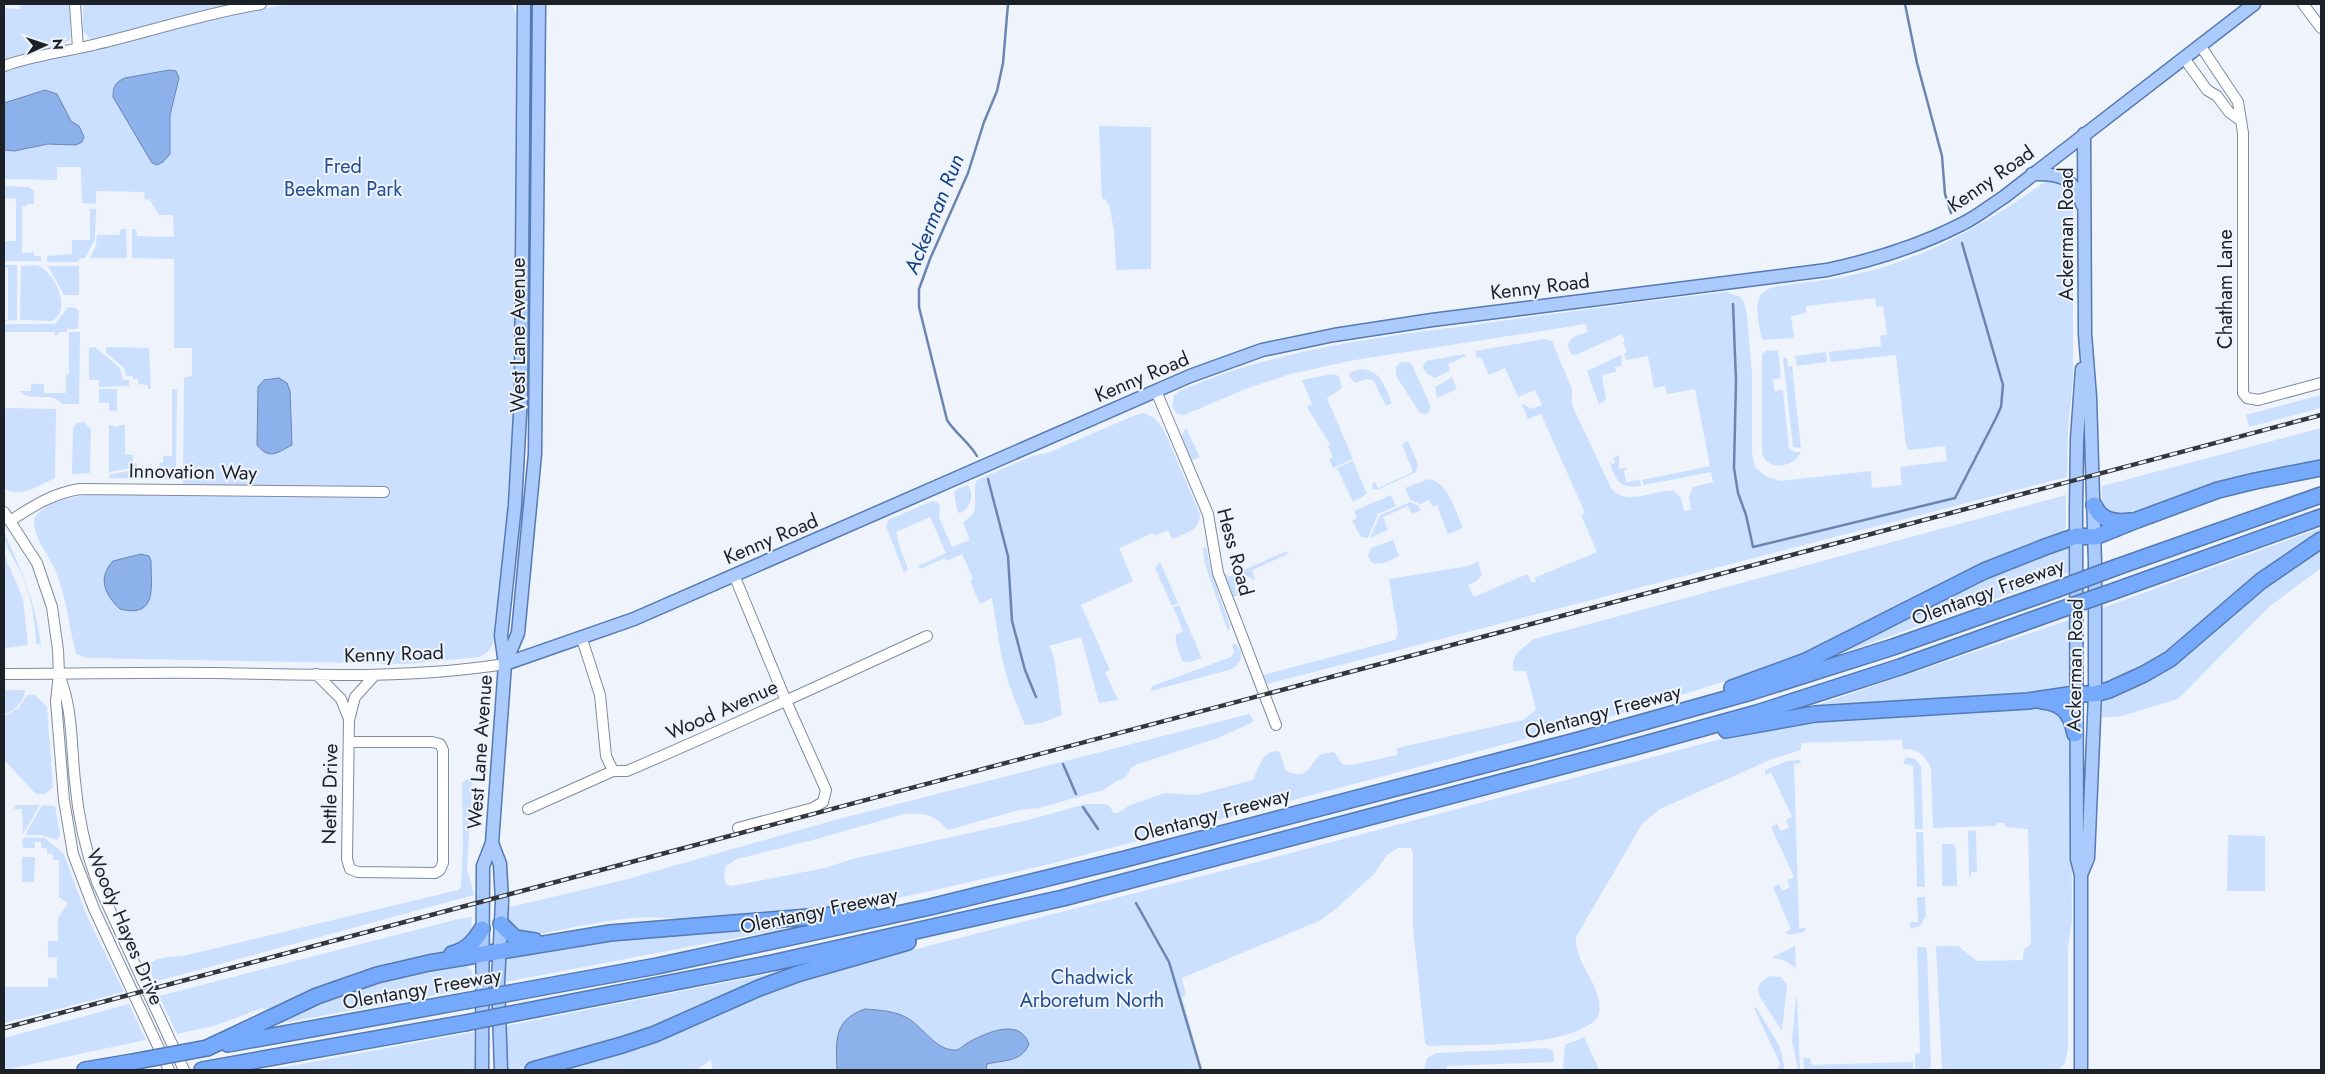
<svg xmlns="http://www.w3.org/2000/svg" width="2325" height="1074" font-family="Jost,sans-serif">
	<rect width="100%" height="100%" fill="#eff4fc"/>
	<path fill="#cbdfff" d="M21 4H71L70 40C58 49 21 53 4 59V8L20 9Z
		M83 4H235L92 41 83 31Z
		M290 4H512L516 12 515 391 511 491 502 584 493 643 490 650 480 657 407 664 87 658 76 654C69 627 67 599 56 572 49 554 33 539 34 519 54 484 148 495 183 495L184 377 192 376V348H174V259L132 258V229H136L137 236 174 237 173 215H159L149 199 145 200 144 192 96 191V204L82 203 81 167H57V180L4 179V71C36 59 71 56 104 48 166 32 227 14 290 4Z
		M1099 126 1151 127V269L1116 270 1114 230 1109 205 1105 199H1102Z
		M2054 179 2062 181 2073 193V379L2068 429 2067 477 1267 684 1263 675 1395 640 1398 633 1389 579 1468 566 1478 561 1482 575 1477 581 1468 585 1474 597 1527 574 1532 583 1536 582 1534 578 1597 552 1581 515 1585 513 1541 414 1528 419 1522 405 1524 404 1530 409 1542 405 1535 390 1518 397 1505 368 1489 375 1481 357 1477 358 1475 351 1544 339 1552 341 1572 389V405L1611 488C1628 508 1652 489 1674 491L1681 498 1684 511 1691 510 1689 497 1693 487 1713 482 1711 472 1644 485 1642 480 1710 466 1695 389 1667 394 1665 386 1654 388 1648 356 1626 360 1624 354 1627 352 1623 343 1625 342 1622 334 1576 355 1571 354C1562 340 1576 335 1588 332L1586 324 1355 360 1290 374 1248 388 1184 415 1177 414 1172 407 1174 396 1178 392C1270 351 1366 339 1464 326 1552 314 1639 302 1727 292L1740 297 1744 302 1747 316 1752 373V452L1755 467 1765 476 1780 481 1871 471 1872 488 1902 485 1900 467 1947 461 1945 446 1909 450 1906 445 1896 355 1830 362 1829 352 1881 346 1880 336 1887 335 1883 306 1876 307 1875 298 1806 306V313L1791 316 1794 336 1792 338 1763 340 1761 336C1758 316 1750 295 1773 287 1799 283 1826 281 1852 275 1924 260 1987 223 2046 181Z
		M4 186 28 187 34 191V204H27V206L22 207V253L34 252V256H41V261H4V241H16V199L4 198Z
		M90 209H96L95 239 85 258H81L77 262H47V256L72 254V240H90Z
		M121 229H126L127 258H90L96 246 97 235H119Z
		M4 265H17V320L4 321 8 319V268L4 267Z
		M35 265C51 266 75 309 52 321L20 320 21 266Z
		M48 266H79V295H64Z
		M68 307 75 308 79 311 78 329H67V332H59L58 335H55V332H4V324H55Z
		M69 332H80L79 404H62C50 390 36 404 18 391H31V384H44V393H66V374H69Z
		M95 347 120 368 123 380H129V386L99 387V380H89V348Z
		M106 347 149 348 151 389H148V385L138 384V379H133V376H126L124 368 106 353Z
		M1767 350 1778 351 1781 378 1773 379 1774 391 1783 390 1789 448 1794 452H1801C1794 467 1769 472 1762 454V354Z
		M1826 352 1827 362 1797 366 1795 356Z
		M1464 354 1466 356 1448 364 1450 371 1435 378 1427 374 1423 367 1426 361Z
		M1621 355 1622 366 1615 367 1616 372 1602 375 1606 400 1599 404 1587 371Z
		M1783 358H1787L1788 366H1792L1801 448 1793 447Z
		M1401 362 1410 363 1413 367 1430 405V411L1426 414 1420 413 1396 376V367Z
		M1361 369C1381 370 1385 387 1392 403L1386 406 1373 380 1367 379 1355 383 1349 376 1351 372Z
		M1333 374 1339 376 1342 388 1327 398 1353 459 1333 468 1329 459 1333 458 1328 446 1330 445 1307 407 1312 404 1302 380Z
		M1452 377 1457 389 1437 398 1435 387Z
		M99 389H117V411H109V403H99Z
		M172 389H177L176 469 159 466V463H163V456H172Z
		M2321 395V408L2249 427 2246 415Z
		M7 408 56 409 55 478C39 485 20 500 4 488V410Z
		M1144 413 1154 418 1163 428 1200 514C1200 531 1186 533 1172 539L1168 530 1154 536 1153 533 1119 548 1133 581 1081 605 1110 670 1105 672 1118 700 1099 703 1081 637 1049 646 1054 657 1062 715 1041 723 1025 725 1009 685 1001 654 992 598 980 604 970 581 973 579 962 554 946 561 945 558 920 569 918 566 946 553 930 517 896 532 898 538 897 539 908 569 904 573 886 526 888 520 932 501 937 502 940 506 939 517 952 547 970 540 963 522C984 511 970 497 977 480L1032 456 1050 452 1133 416Z
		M84 422 91 429 90 473 72 474 73 428 77 423Z
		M109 425 118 427 119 425H125V454L133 455V463H137V467L109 472Z
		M1186 428 1200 457 1190 461C1185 450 1177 439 1186 428Z
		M2321 428V461L2193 491 2122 517 2111 518 2102 505V486Z
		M1408 441 1418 464 1416 472 1377 490 1373 489 1372 485 1375 482 1378 488 1413 472 1402 444Z
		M1619 455V469L1628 467 1624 471 1626 482 1640 480 1641 486C1621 489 1616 482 1610 463L1614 464 1615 461 1612 459Z
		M1353 461 1367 494 1353 502 1337 468Z
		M143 468 176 471 175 479 109 478V475Z
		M1429 479C1449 483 1455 511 1463 528L1448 534 1437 505 1433 507 1429 500 1421 504 1410 500 1405 488Z
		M968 485C975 494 970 510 959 513L957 510 954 493 957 489Z
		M1391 495 1396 506 1378 514 1368 538 1361 537 1352 521 1357 518 1354 511Z
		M2066 495V526L2061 536 2013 551 1850 635 1775 666 1616 715 1050 864 903 897 851 907 683 920C633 911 580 927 531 936H524L508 925 506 908 624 880 831 821 1249 714 1252 717 1253 722 1218 738 1138 764 1131 768 1126 777 1115 782 1103 790 1039 808 1019 810 948 830C933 814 926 813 904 814L813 840 737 859 726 866 724 877 726 884 732 886 825 868 852 859 1028 820 1086 804H1103L1110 806 1113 813H1118L1130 805 1165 793 1196 795 1253 780C1259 767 1262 750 1279 751L1286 771C1308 781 1308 766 1319 756 1322 753 1329 753 1334 752L1342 764 1352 765 1397 755V748L1523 720 1536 710 1526 671H1514C1509 655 1523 648 1534 639Z
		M1410 502 1419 506 1421 510 1412 514 1408 506 1383 517 1388 530 1370 538 1380 515Z
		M2321 528V535L2157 661 2105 684 2102 683V608Z
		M4 532C22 572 35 600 41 645L36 644C35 618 32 600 22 575 16 561 4 548 4 532Z
		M1393 540 1399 556C1390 560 1380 568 1370 561L1368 555 1371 548Z
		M2063 546 2069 547 2071 551V572L1834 656 1833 654 1981 578Z
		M1206 547 1212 575 1230 626 1228 632 1205 564 1203 548Z
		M2321 547V568L2270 606 2178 699 2118 717H2102L2103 700 2107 696 2163 674 2235 610 2289 567Z
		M1287 551 1288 554 1252 570 1255 581 1247 576 1240 578 1235 587 1238 595 1231 598 1224 579 1226 573 1228 577Z
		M4 554 23 599 28 645 4 648Z
		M1160 562 1178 603 1172 606 1155 568Z
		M1179 605 1201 656V658L1190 662 1182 661 1176 643V635L1183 631 1173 607Z
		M2072 619 2071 689 2068 693 1818 708 1817 705Z
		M1235 644C1246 652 1241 663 1232 669L1151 691 1152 686 1231 657 1234 652 1232 645Z
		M4 690H25C24 702 15 711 4 714Z
		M27 695H35L47 707 53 787 45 794H36L4 760V716L19 708Z
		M2047 705 2059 708 2070 735 2071 746 2072 921 2068 947V1047L2065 1063 2059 1070H1942L1936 946H1958L1977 961 2023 960 2024 949 2031 944 2028 829 2005 827V823H1997L1996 826 1933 828 1931 769C1925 755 1919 749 1903 749L1902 740 1801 743V750L1772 759 1660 809 1642 824 1576 937C1574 965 1607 989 1598 1017 1571 1049 1469 1044 1428 1046L1425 1043 1413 927V853L1411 848H1398L1387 855 1374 874 1336 909 1319 921 1182 978 1186 995 1182 997 1202 1070H712L711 1060 696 1070H549L575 1067 651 1043 767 991 838 969 1257 862 1747 732 1798 723Z
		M1906 757 1915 759 1921 766 1923 829H1915L1913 766 1903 764Z
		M1799 760 1802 763 1794 764 1799 928H1806L1804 932 1789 935 1785 932 1791 929 1773 887 1779 884 1782 891 1790 887 1787 880 1794 877 1771 827 1777 824 1781 831 1789 827 1786 820 1792 817 1771 772 1765 775V770L1787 761Z
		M473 775 467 868 474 895 154 982 149 965C156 956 172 957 183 956L458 890 461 887 463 848 462 783Z
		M15 805H40L23 834 22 809H14Z
		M42 805 55 806 60 835 57 840 40 835H25Z
		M1976 830 1977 872H1971V877H1969L1968 831Z
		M1916 832H1923L1925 887H1917Z
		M2228 835 2265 836V891H2227Z
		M25 837 45 838 64 854 86 914 124 992 4 1023V987H48V978H57V958L48 957V941H58V918L68 903 59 897V860H53V854H47V848H41V842H35V848H23L22 840Z
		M1942 844H1953L1956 849 1957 886H1942Z
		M22 857H35L34 882H22Z
		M1917 897H1925L1926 916 1920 926 1911 929 1909 922H1918Z
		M472 917 471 933 455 951C427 956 396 959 369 968 333 980 300 997 265 1010L263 1008 214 1026 177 1034 159 996 458 919Z
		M786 924 787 928 505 982V961L512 957 596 941Z
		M1795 946 1796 968 1786 961 1772 957Z
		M1917 947H1926L1927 950 1931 1065 1929 1070H1915V1054L1920 1053Z
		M468 965V968L472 970 473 988 261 1027C326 993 397 978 468 965Z
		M779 972 781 975 618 1042 516 1070 507 1069 505 1026Z
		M1769 976 1781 977 1787 985 1782 1031 1760 997 1758 989 1760 983Z
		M1796 996H1797L1800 1070H1798L1792 1041Z
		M129 1004 146 1040 4 1070V1038Z
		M1756 1007 1780 1047 1785 1070H1777L1780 1064 1754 1008Z
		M474 1032 475 1067 473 1070H274V1069Z
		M1584 1037 1599 1070 1563 1069 1565 1045Z
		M1547 1048 1553 1051 1554 1062 1447 1066V1070H1424L1427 1058 1436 1053Z
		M1803 1058H1810L1811 1065 1913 1062V1070H1804Z"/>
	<path fill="#8cb1eb" stroke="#6a86b0" d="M169 70 176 71 179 78 170 115V154L163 162 157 165 152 163 113 97C113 87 115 82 125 78Z
		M45 90 57 94 71 121 79 126 84 137 82 142 76 145 48 144 14 151 4 150V103Z
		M279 378 287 383 290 391 292 445C278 452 270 461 257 445L258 387 264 380Z
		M141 554 149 556 151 561C151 586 158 619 120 609 105 595 97 578 113 561Z
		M865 1009C880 1010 896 1011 909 1019 923 1028 936 1049 953 1050 960 1051 963 1045 969 1042 986 1033 1020 1017 1029 1044 1022 1062 1004 1060 987 1064L986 1070H837C836 1041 833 1020 865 1009Z"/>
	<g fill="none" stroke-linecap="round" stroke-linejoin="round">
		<path stroke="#6a86b0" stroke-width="2.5" d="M1905 4 1917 63 1942 156 1945 194 1951 213
			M1733 304 1736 381 1734 468 1738 493 1746 515 1753 547 1955 498 1996 418 2001 407 2003 385 1962 243
			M977 456C969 442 955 433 947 420L919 307V289L930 259 968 173 984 122 997 91 1003 63 1008 4
			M988 479 1008 556 1012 621 1025 670 1036 697
			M1063 764 1076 794
			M1083 807 1098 829
			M1136 903 1169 962 1201 1070"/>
		<defs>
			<path id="minor" d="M75 4 78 48
				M2303 4 2321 28
				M2200 45 2238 102 2243 133V393L2247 398 2258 400 2321 383
				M2184 58 2207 90 2217 96 2229 112 2240 120
				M4 66C34 55 66 52 97 44 152 31 205 13 261 4
				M1156 391 1208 514 1218 573 1276 725
				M4 512 37 563 52 607 58 650 59 674 56 701 64 800 73 854 94 909 169 1070
				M10 521C33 506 53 493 80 489L384 492
				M734 575 786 701 826 790 823 802 813 808 738 828
				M582 639 600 695 606 756 613 771
				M4 674C75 674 146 672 217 673 313 675 410 679 505 664
				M316 674 341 699 349 719
				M59 675C73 708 71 745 75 781 78 816 85 849 97 882L184 1070
				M349 742H432L440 744 443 750V863L440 870 435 873 358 872 350 869 347 859 349 720 355 697 375 675
				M528 809 613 771H627C728 728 827 682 927 636"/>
			<path id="major" d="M2032 174C2061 173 2073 177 2083 206
				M505 664 634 619 1190 376 1262 350 1334 335 1432 320 1827 270C1874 260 1919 246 1962 224 1977 217 1990 206 2004 197L2254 4
				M505 664 518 633 535 454 539 4
				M492 843 500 864 502 901 498 982 501 1070
				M2081 875 2088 858 2095 694V563L2090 397 2085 334 2084 134
				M482 1070 483 866 492 843 505 664 501 636 515 505 521 396 524 4
				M2081 1070V875L2077 859 2076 511 2077 439 2082 369"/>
			<path id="highway" d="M2094 505C2101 521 2115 523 2130 521
				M2117 567 2321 495
				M2117 590 2321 517
				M1732 688 1806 661 1984 571 2045 547 2076 536 2095 537 2137 520 2218 490 2255 481 2321 468
				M2042 701C2064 703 2071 714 2075 734
				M1726 730 1815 714 2028 701 2075 694H2095L2109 690 2144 674 2170 659 2261 581 2321 540
				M501 924 515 938 535 941
				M452 954C467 950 474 942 482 929
				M516 992 657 966 930 907 1125 859 1579 740 1751 692 1893 647 2055 590
				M516 1013 772 963 1063 898 1627 749 1757 713 1900 667 2054 612
				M228 1044 465 1001
				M207 1048 317 996 377 975 429 963 610 933 869 912
				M85 1070 132 1062
				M202 1070 465 1023
				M533 1070 622 1045 655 1034 759 988 800 973 908 942"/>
		</defs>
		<use href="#minor" stroke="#7f8b9e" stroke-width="12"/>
		<use href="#major" stroke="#5579b1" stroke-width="15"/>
		<use href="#highway" stroke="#5579b1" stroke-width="18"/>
		<use href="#minor" stroke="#fff" stroke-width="10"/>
		<use href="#major" stroke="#accbfd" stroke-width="12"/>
		<use href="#highway" stroke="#74a9fb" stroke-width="15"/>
		<defs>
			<path id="rail" d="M4 1028 2321 415"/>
		</defs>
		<use href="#rail" stroke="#32373e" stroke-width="4.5"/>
		<use href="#rail" stroke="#eff4fc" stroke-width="2.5" stroke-dasharray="8" stroke-linecap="butt"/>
		<defs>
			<path id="highway-bridge" d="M2055 590 2117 567
				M2054 612 2117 590
				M465 1001 516 992
				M465 1023 516 1013
				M132 1062 207 1048"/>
		</defs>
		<use href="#highway-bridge" stroke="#5579b1" stroke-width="18" stroke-linecap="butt"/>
		<use href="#highway-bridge" stroke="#74a9fb" stroke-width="15"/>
	</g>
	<g text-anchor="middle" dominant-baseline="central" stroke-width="4" stroke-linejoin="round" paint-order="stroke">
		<g font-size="20" fill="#214d92" stroke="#eff4fc">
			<text x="343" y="166">Fred<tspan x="343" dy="23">Beekman Park</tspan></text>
			<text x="1092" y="977">Chadwick<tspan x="1092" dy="23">Arboretum North</tspan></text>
		</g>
		<g font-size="20" fill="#1c2128" stroke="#eff4fc">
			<text transform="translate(1991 179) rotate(-35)">Kenny Road</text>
			<text transform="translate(2066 234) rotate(-90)">Ackerman Road</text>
			<text transform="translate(1540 287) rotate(-7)">Kenny Road</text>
			<text transform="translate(2225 289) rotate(-90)">Chatham Lane</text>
			<text transform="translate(518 335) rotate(-90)">West Lane Avenue</text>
			<text transform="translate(1142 377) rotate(-23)">Kenny Road</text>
			<text transform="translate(193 472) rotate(1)">Innovation Way</text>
			<text transform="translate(771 539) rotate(-23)">Kenny Road</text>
			<text transform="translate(1235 552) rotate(75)">Hess Road</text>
			<text transform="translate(1988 592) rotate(-20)">Olentangy Freeway</text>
			<text transform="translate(394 654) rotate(-2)">Kenny Road</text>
			<text transform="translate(2075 665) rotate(-89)">Ackerman Road</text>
			<text transform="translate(722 710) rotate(-24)">Wood Avenue</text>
			<text transform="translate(1603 712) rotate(-15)">Olentangy Freeway</text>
			<text transform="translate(480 752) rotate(-86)">West Lane Avenue</text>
			<text transform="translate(330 794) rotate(-89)">Nettle Drive</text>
			<text transform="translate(1212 815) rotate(-15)">Olentangy Freeway</text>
			<text transform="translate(819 911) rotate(-12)">Olentangy Freeway</text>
			<text transform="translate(125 927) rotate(67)">Woody Hayes Drive</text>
			<text transform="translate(422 989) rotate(-10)">Olentangy Freeway</text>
		</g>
		<g font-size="21" font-style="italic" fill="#154285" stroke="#eff4fc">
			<text transform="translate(934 214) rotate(-68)">Ackerman Run</text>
		</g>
	</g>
	<rect width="2325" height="1074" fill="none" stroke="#1c2128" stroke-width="10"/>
	<g transform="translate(45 45) rotate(87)" stroke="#eff4fc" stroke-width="4" paint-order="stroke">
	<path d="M0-4L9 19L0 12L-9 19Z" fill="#1c2128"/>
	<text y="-8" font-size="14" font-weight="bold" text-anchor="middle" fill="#1c2128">N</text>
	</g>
</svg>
